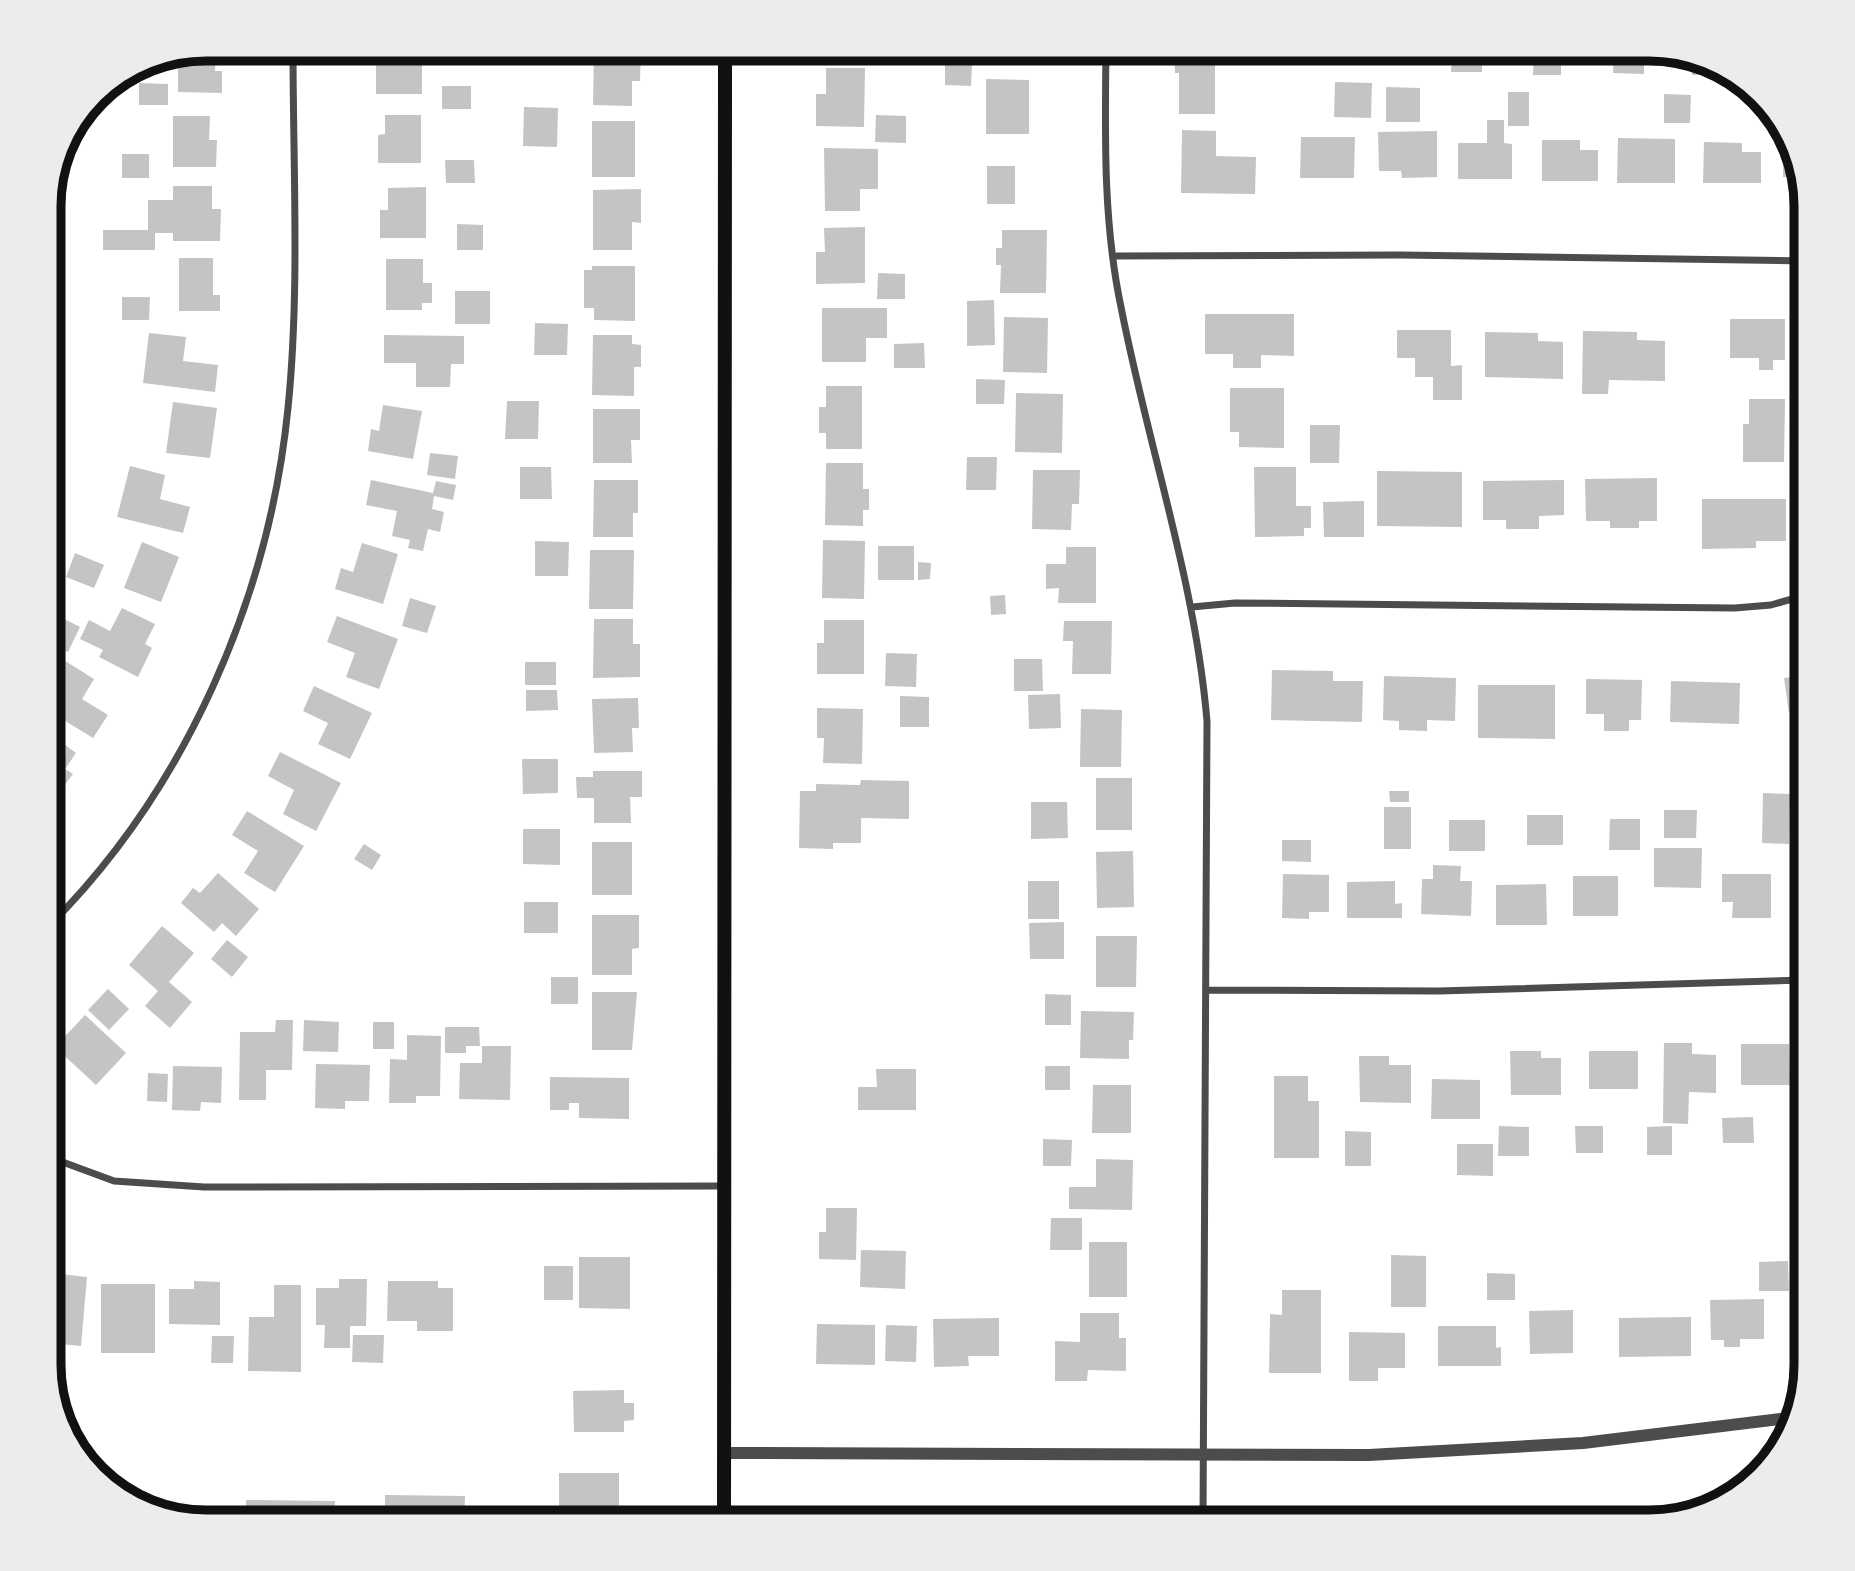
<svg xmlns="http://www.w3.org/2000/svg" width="1855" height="1571" font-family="'Work Sans',sans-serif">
	<rect width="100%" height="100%" fill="#fff"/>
	<path fill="#c4c4c4" d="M206 49H216L215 71H222V93L178 92V55Z
		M382 49H422V94H376V65H382Z
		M543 49H573V61L543 62Z
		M594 49H641L640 81H632V106L593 105Z
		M823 49H875V55L823 56Z
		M986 49H1028V56H986Z
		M1174 49H1215V114H1179V73H1175Z
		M1348 49H1372V57H1348Z
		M1452 49H1482V72H1451Z
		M1534 49H1561V75H1533Z
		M1614 49H1644V74L1613 73Z
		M1691 57 1709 61 1723 70V74L1692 75Z
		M945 65H972L971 86 945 85Z
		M826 68H865L864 127 816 126V94H826Z
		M986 79 1029 80V134H986Z
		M1335 82 1372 83 1371 118 1334 117Z
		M139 83 168 84V105H139Z
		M442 86H471V109H442Z
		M1386 87 1420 88V122H1386Z
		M1508 92H1529V126H1508Z
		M1664 94 1691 95 1690 123H1664Z
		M524 107 558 108 557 147 523 146Z
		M385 115H421V163H378V135L385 134Z
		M876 115 906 116V143L875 142Z
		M173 116H210L209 140H217L216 167H173Z
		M1487 120H1504V143L1512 144V179H1458V143H1487Z
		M592 121H635V177H592Z
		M1182 130 1216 131V156L1256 157 1255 194 1181 193Z
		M1437 131V177L1402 178 1401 171H1379L1378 132Z
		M1301 137H1355L1354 178H1300Z
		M1618 138 1675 139V183H1617Z
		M1783 138H1788L1794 146 1800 177H1783Z
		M1542 140H1580V150H1598V181H1542Z
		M1704 142 1742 143V152H1761V183H1703Z
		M824 148 878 149V189H860V211H825Z
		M122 154H149V178H122Z
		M445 160H474L475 183H446Z
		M987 166H1015V204H987Z
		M53 182H65V216H49Z
		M173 186H212V209H221L220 241H173V233H155V250H103V230H148V200H173Z
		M426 187V238H380V210H388V188Z
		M641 189V223L632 222V250H593V190Z
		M457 224 483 225V250H457Z
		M865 227V283L816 284V252H825L824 228Z
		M1002 230H1047L1046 293H1000L1001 265H996V248H1002Z
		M179 258H213V295H220V311H179Z
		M386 259H423V283H432V303H422V310H386Z
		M592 266H635V321L594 320V308H584V270H592Z
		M878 273 905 274V299H877Z
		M455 291H490V324H455Z
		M122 297H150L149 320H122Z
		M994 300 995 345 967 346V301Z
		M822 308H887V338H866V362H822Z
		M1205 314H1294V356L1261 355V368H1233V354H1205Z
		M1004 317 1048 318 1047 373 1003 372Z
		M1730 319H1785V360H1773V370H1759V358H1730Z
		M535 323 568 324 567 355H534Z
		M1397 330H1451V366L1462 365V400H1433V377H1415V358H1397Z
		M1583 331 1637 332V340L1665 341V381L1609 380 1608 394H1582Z
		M49 332H62V348H49Z
		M1485 332 1538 333V341L1563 342V379L1485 377Z
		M149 333 186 337 183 361 218 365 215 392 143 383Z
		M384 335 464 336V364H451L450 387H416V363H384Z
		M593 335H632V344L641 345V367H634V396L592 395Z
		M924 343 925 368H894V344Z
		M976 379 1005 380 1004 404H976Z
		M826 386H862V449H826V433H819V407H826Z
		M1230 388H1284V448L1239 447V432H1230Z
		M1016 393 1063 394 1062 453 1015 452Z
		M1749 399H1785L1784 462H1743V424H1749Z
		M507 401H539L538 439H505Z
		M173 402 217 408 210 458 166 453Z
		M383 405 422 411 413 459 368 451 371 429 379 431Z
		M593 409H640V440H631L632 463H593Z
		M1310 425H1340L1339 463H1310Z
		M430 453 458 456 455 479 427 475Z
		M967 457H997L996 490H966Z
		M826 463H863V489H869V510H863V526L825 525Z
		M130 466 165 475 160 499 190 507 183 533 117 517Z
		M520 467H551L552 499H520Z
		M1254 467H1296V506H1311V528H1304V536L1255 537Z
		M1033 470H1080L1079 504H1072L1071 530 1032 529Z
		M1377 471 1462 472V527L1377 526Z
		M1657 478V521H1639V528H1610V521H1586L1585 479Z
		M371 480 433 493 436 481 456 485 453 500 434 496 432 509 444 512 440 532 428 529 423 551 408 548 410 540 392 536 397 511 366 505Z
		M594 480H638V513H633V537H593Z
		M1564 480V515L1539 516V529H1506V520H1483V481Z
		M1702 499H1786V541H1756V548L1702 549Z
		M1364 501V537H1324L1323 502Z
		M823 540 865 541 864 599 822 598Z
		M535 541 569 542 568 576H535Z
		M142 542 179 557 161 602 124 588Z
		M362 543 398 554 383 604 335 589 341 568 353 572Z
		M878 546H914V580H878Z
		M1066 547H1096V603H1058L1059 588 1046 589V564H1066Z
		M590 550H634L633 609H589Z
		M75 553 104 565 94 588 66 577Z
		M918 562 931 563 930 579 918 580Z
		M1005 595 1006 614 991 615 990 596Z
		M410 598 436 606 427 633 402 626Z
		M122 608 155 624 145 644 152 648 138 677 99 657 103 650 80 639 89 620 110 631Z
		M49 611 80 627 68 652 49 643Z
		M337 616 398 639 379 689 346 677 355 653 327 642Z
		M594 619H633V644H640V677L593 678Z
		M824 620H864V674H817V643H824Z
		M1064 621H1112L1111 674H1072L1073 641H1063Z
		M886 653 917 654 916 687 885 686Z
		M62 659 94 679 82 699 108 715 93 738 49 711V679Z
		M1014 659H1042L1043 691H1014Z
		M525 662H556V685H525Z
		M1272 670 1333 671V681H1363L1362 722 1271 720Z
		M1806 675V710L1789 713 1784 678Z
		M1384 676 1456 678 1455 721 1427 720V731L1399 730V721L1383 720Z
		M1586 679 1642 680 1641 720H1629V731H1604V714H1586Z
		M1671 681 1740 683 1739 724 1670 722Z
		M1478 685H1555V739L1478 738Z
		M314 686 372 713 350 759 318 744 328 723 303 711Z
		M526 690H557L558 710 526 711Z
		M1060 694 1061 728 1029 729 1028 695Z
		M900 696 929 697V727H900Z
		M638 698 639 728H632L633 752 594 753 592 699Z
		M817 708 863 709 862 764 823 763 824 738H817Z
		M1081 709 1122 710 1121 767H1080Z
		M49 733 76 753 65 769 73 774 49 806Z
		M280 752 341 783 316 831 283 814 294 790 268 776Z
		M522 759H558V793L523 794Z
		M593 771H642V797H630L631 823H594V798H577L576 777H593Z
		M1096 778H1132V830H1096Z
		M861 780 909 781V819L861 818V843H833V849L799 848 800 791H816V784L860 785Z
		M1389 791H1409V802H1390Z
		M1763 793 1790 794 1789 844 1762 843Z
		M1031 802H1067L1068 838 1031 839Z
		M1384 807H1411V849H1384Z
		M1664 810H1697L1696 838H1664Z
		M247 811 304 846 275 892 244 873 258 851 232 835Z
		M1527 815H1563V845H1527Z
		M1610 819H1640V850H1609Z
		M1449 820H1485V851H1449Z
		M523 829H560V865L523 864Z
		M1282 840H1311V862L1282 861Z
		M592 842H632V895H592Z
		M364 844 381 855 372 870 354 859Z
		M1654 848H1702L1701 888 1654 887Z
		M1133 851 1134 907 1097 908 1096 852Z
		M1433 865 1461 866 1460 881H1472L1471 916 1421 914 1422 879H1433Z
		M218 873 259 909 236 936 222 923 214 932 181 903 193 888 200 893Z
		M1799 873H1806V912H1798Z
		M1283 874 1329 875V912H1309V919L1282 918Z
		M1722 874H1771V918H1732L1733 902H1722Z
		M1573 876H1618V916H1573Z
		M1028 881H1059V919H1028Z
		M1395 881V904L1402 903V918H1347V882Z
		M1546 884 1547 925H1496V885Z
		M524 902H558V933H524Z
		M592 915H639V948L632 949V975H592Z
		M1064 922V959H1030L1029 923Z
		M162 926 194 953 169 982 192 1002 170 1028 145 1006 158 991 129 965Z
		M1096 936H1137L1136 987H1096Z
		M227 940 248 957 232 977 211 959Z
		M551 977H578V1004H551Z
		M108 989 129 1009 109 1030 88 1010Z
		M592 992H637L632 1050H592Z
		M1045 994 1071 995V1025H1045Z
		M1081 1011 1134 1012 1133 1040H1129V1059L1080 1058Z
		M85 1015 126 1053 96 1085 55 1047Z
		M276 1020H293L292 1070H266V1100H239L240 1032H275Z
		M304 1020 339 1022 338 1052 303 1051Z
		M373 1022H394V1049H373Z
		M445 1027H479L480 1046H466V1053H445Z
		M407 1035 441 1036 440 1096H416V1103H389L390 1059 407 1060Z
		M1664 1043H1692V1054L1716 1055V1093L1689 1092 1688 1124 1663 1123Z
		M1741 1044H1789L1790 1085H1741Z
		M482 1046H511L510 1100 459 1099 460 1063H482Z
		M1510 1051H1541V1058H1561V1095H1511Z
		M1589 1051H1638V1089H1589Z
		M1359 1056H1389V1065H1411V1103L1360 1102Z
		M316 1064 370 1065 369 1101H345V1109L315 1108Z
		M173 1066 222 1067 221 1103 201 1102 200 1111 172 1110Z
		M1045 1066H1070V1090H1045Z
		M876 1069H916V1110H858V1087H877Z
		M148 1073 168 1074 167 1102 147 1101Z
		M1274 1076H1308V1101H1319V1158H1274Z
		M550 1077 629 1078V1119L579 1118V1103H569V1110H550Z
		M1432 1079 1480 1080V1119H1431Z
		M1093 1085H1131V1133H1092Z
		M1801 1108H1806V1142H1802Z
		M1753 1117 1754 1143H1723L1722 1118Z
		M1499 1126 1529 1127V1156H1498Z
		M1575 1126H1603V1153H1576Z
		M1672 1126V1155H1647V1127Z
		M1345 1131 1371 1132V1166H1345Z
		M1043 1139 1072 1140 1071 1166H1043Z
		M1457 1144H1493V1176L1457 1175Z
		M1096 1159 1133 1160 1132 1210 1069 1209V1187H1096Z
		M826 1208H857L856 1260 819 1259V1232H826Z
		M1051 1218H1082V1250H1050Z
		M1089 1242H1127V1297H1089Z
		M861 1250 906 1251 905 1289 860 1287Z
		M1391 1255 1426 1256V1307H1391Z
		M579 1257H630V1309L579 1308Z
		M1788 1261 1789 1291H1759V1262Z
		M544 1266H573V1300H544Z
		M1487 1273 1515 1274V1300H1487Z
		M60 1274 87 1277 81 1346 49 1343V1307L57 1308Z
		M339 1279H367L366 1326H350V1348H324L325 1325H316V1288H339Z
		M1801 1279H1806V1320L1801 1319Z
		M194 1281 220 1282V1325L169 1324V1289H194Z
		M388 1281H438V1288H453V1331H417V1321H387Z
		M101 1284H155V1353H101Z
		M274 1285H301V1372L248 1371 249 1317H274Z
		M1282 1290H1321V1373H1269L1270 1314 1282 1315Z
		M1764 1299V1339H1740V1347H1724V1340H1711L1710 1300Z
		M1573 1310V1353L1530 1354 1529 1311Z
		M1080 1313H1119V1338H1126V1371L1088 1370 1087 1381H1055V1341L1080 1342Z
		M1691 1317V1356L1619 1357V1318Z
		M999 1318V1356H968L969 1366 934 1367 933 1319Z
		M817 1324 875 1325V1365L816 1364Z
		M886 1325 917 1326 916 1362 885 1361Z
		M1438 1326H1496V1348L1501 1347V1366H1438Z
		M1349 1332 1405 1333V1368H1378V1381H1349Z
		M353 1335H384L383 1363 352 1362Z
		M212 1336H234L233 1363H211Z
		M624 1390V1403H634V1420L624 1421V1432H574L573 1391Z
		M559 1473H619V1522H559Z
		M385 1495 465 1496 464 1522H385Z
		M246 1500 335 1501 334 1522H246Z"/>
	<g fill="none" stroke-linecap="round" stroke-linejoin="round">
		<path stroke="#4c4c4c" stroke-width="7" d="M1106 49C1105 135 1103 222 1121 307 1148 446 1195 580 1207 721L1203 1522
			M1113 256 1400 255 1806 261
			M1192 607 1235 603 1735 608 1771 605 1806 595
			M49 926C185 790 269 599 288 408 300 289 293 168 293 49
			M1206 990 1439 991 1806 980
			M49 1157 114 1181 204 1187 724 1186"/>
		<path stroke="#4c4c4c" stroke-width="12" d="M724 1453 1369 1455 1583 1443 1796 1417"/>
		<path stroke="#111" stroke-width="14" d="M724 1522 725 49"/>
	</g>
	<path d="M0 0H1855V1571H0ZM206 61H1649A145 145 0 0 1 1794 206V1365A145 145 0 0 1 1649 1510H206A145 145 0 0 1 61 1365V206A145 145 0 0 1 206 61Z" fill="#ececec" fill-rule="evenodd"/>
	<path fill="none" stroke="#111" stroke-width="9" d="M206 61H1649A145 145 0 0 1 1794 206V1365A145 145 0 0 1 1649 1510H206A145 145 0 0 1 61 1365V206A145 145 0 0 1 206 61Z"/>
</svg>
